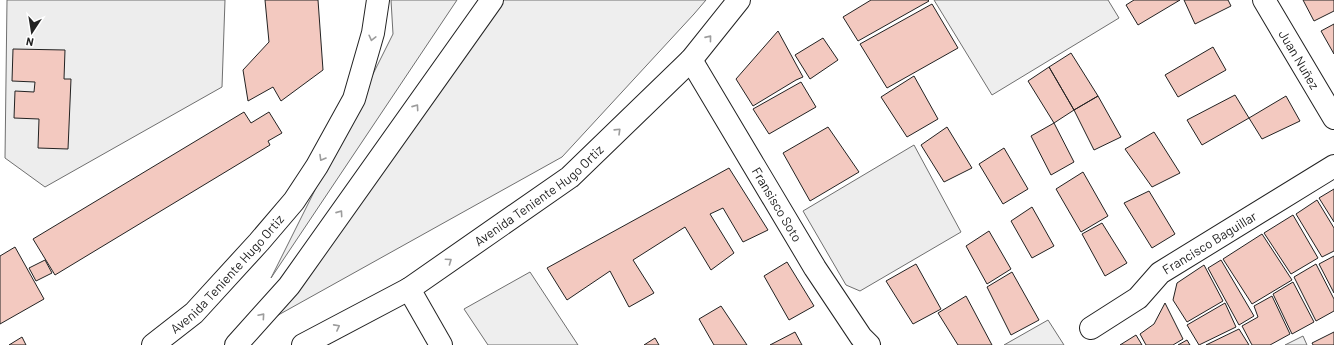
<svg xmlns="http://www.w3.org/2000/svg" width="1334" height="345" font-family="Barlow,sans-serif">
	<rect width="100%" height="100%" fill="#fff"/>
	<path fill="#eee" stroke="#6f6f6f" d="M391 0H457L271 278 393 34Z
		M503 0H706L694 14 562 157 246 333 300 253Z
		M934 0H1108L1119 18 992 95Z
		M530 272 578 345H488L464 309Z
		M1048 320 1064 345H1004Z
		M1303 336 1307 345H1285Z"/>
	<path fill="#ededed" stroke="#6f6f6f" d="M7 0H225L222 87 45 187 5 158Z
		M914 145 961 232 860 291 846 285 803 211Z"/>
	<path fill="#f3c9c0" stroke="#222" d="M265 0H318L323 70 281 101 273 87 248 101 243 70 269 42Z
		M871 0H928L929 1 858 41 843 17Z
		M1134 0H1180L1138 25 1126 5Z
		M1184 0H1228L1231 6 1195 24Z
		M1303 0H1334V11L1314 21Z
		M932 4 958 48 887 88 860 44Z
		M1334 24V54L1321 31Z
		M778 31 803 77 796 80 753 106 736 79Z
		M823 38 838 60 810 79 795 55Z
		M1213 47 1226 70 1178 97 1165 75Z
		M13 49 65 50 64 79H71L68 149 38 148 39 119 14 118 15 91 34 92 35 82 12 81Z
		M1071 53 1098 96 1074 110 1049 67Z
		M1049 67 1074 110 1054 123 1028 81Z
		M914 76 938 119 907 137 881 97Z
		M801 82 816 107 769 134 753 109Z
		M1235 95 1249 118 1202 145 1187 120Z
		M1098 96 1121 137 1094 150 1074 110Z
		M1286 96 1300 121 1262 139 1249 118Z
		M244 112 251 123 269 112 282 133 268 141 270 145 55 275 33 239Z
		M1054 123 1074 162 1051 175 1031 136Z
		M828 127 859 172 810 201 783 153Z
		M947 127 972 168 944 182 921 145Z
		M1154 132 1180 173 1152 187 1125 149Z
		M1004 148 1028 189 1003 204 979 164Z
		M729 168 768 230 743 242 723 208 710 214 734 253 711 270 685 227 633 260 654 293 629 307 610 271 567 300 547 268Z
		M1083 172 1108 216 1081 232 1056 189Z
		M1334 189V222L1319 198Z
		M1149 191 1175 234 1152 248 1124 203Z
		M1317 200 1334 228V251L1322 257 1296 214Z
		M1032 207 1054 246 1032 258 1011 221Z
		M1293 215 1318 258 1291 274 1264 233Z
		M1102 223 1127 263 1105 276 1082 234Z
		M989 231 1011 269 987 284 966 246Z
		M1262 234 1292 280 1252 304 1223 259Z
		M15 247 44 299 0 324V256Z
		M1334 256V293L1319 264Z
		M45 260 52 273 36 281 29 268Z
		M1221 260 1254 316 1239 325 1208 268Z
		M787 262 814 306 789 320 764 276Z
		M916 264 941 309 913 324 886 281Z
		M1316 264 1334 299V311L1316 321 1294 277Z
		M1204 265 1223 301 1187 322 1173 300 1177 283Z
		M1012 272 1039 320 1011 335 987 287Z
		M1293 282 1314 322 1292 334 1273 294Z
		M966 296 992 345H958L938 313Z
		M1272 296 1290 334 1270 345H1252L1242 326 1258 317 1254 306Z
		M1165 303 1183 339 1173 345H1146L1140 334 1154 324Z
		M1225 303 1236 327 1199 345 1187 325Z
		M721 306 747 345H714L699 319Z
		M1239 329 1249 345H1206Z
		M795 332 802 345H770Z
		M1334 332V345H1313L1312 343Z
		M1136 335 1142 345H1120Z
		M22 337 26 345H9Z
		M655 338 659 345H644Z
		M1187 340 1190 345H1178Z"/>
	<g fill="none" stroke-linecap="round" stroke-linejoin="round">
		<defs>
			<g id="street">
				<path id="s1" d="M1264 0 1334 118"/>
				<path id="s2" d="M691 60 815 268 861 337 869 345"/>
				<path d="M409 289 441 345"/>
				<path id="s3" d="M1091 328 1138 298 1160 273 1334 166"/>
			</g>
			<g id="secondary">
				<path id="s4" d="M153 345 194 313 259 242 294 201 317 166 354 99 373 33 378 0"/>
				<path d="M236 345 289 286 492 0"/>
				<path id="s5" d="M303 345 409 289 570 177 691 60 739 0"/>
			</g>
		</defs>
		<use href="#street" stroke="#222" stroke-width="24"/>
		<use href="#secondary" stroke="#222" stroke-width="24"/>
		<use href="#street" stroke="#fff" stroke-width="22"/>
		<use href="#secondary" stroke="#fff" stroke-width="22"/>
	</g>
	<defs><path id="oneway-chevron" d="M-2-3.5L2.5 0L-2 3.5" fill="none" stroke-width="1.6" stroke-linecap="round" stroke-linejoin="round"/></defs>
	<g stroke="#9c9c9c">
		<use href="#oneway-chevron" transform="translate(372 38) rotate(104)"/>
		<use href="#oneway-chevron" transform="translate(709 38) rotate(-51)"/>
		<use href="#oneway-chevron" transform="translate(416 107) rotate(-55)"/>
		<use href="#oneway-chevron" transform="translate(618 131) rotate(-44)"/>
		<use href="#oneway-chevron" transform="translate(322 158) rotate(120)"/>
		<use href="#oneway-chevron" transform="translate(340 213) rotate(-55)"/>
		<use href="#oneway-chevron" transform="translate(449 261) rotate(-35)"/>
		<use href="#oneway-chevron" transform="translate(262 316) rotate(-49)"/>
		<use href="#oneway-chevron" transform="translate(337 327) rotate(-28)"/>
	</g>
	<g text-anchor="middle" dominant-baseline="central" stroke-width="3" stroke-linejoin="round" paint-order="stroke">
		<g font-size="13" fill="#222" stroke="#fff">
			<text stroke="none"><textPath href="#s1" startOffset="69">Juan Nuñez</textPath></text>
			<text stroke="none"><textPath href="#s5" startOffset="280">Avenida Teniente Hugo Ortiz</textPath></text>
			<text stroke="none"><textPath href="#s2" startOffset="168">Fransisco Soto</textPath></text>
			<text stroke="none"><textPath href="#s3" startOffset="147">Francisco Baguillar</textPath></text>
			<text stroke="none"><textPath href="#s4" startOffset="103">Avenida Teniente Hugo Ortiz</textPath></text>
		</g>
	</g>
	<g transform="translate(32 32) rotate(192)" stroke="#ffffff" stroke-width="3" paint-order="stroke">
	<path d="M0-3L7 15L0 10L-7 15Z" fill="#222222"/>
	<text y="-6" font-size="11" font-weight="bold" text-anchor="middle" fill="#222222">N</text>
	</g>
</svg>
